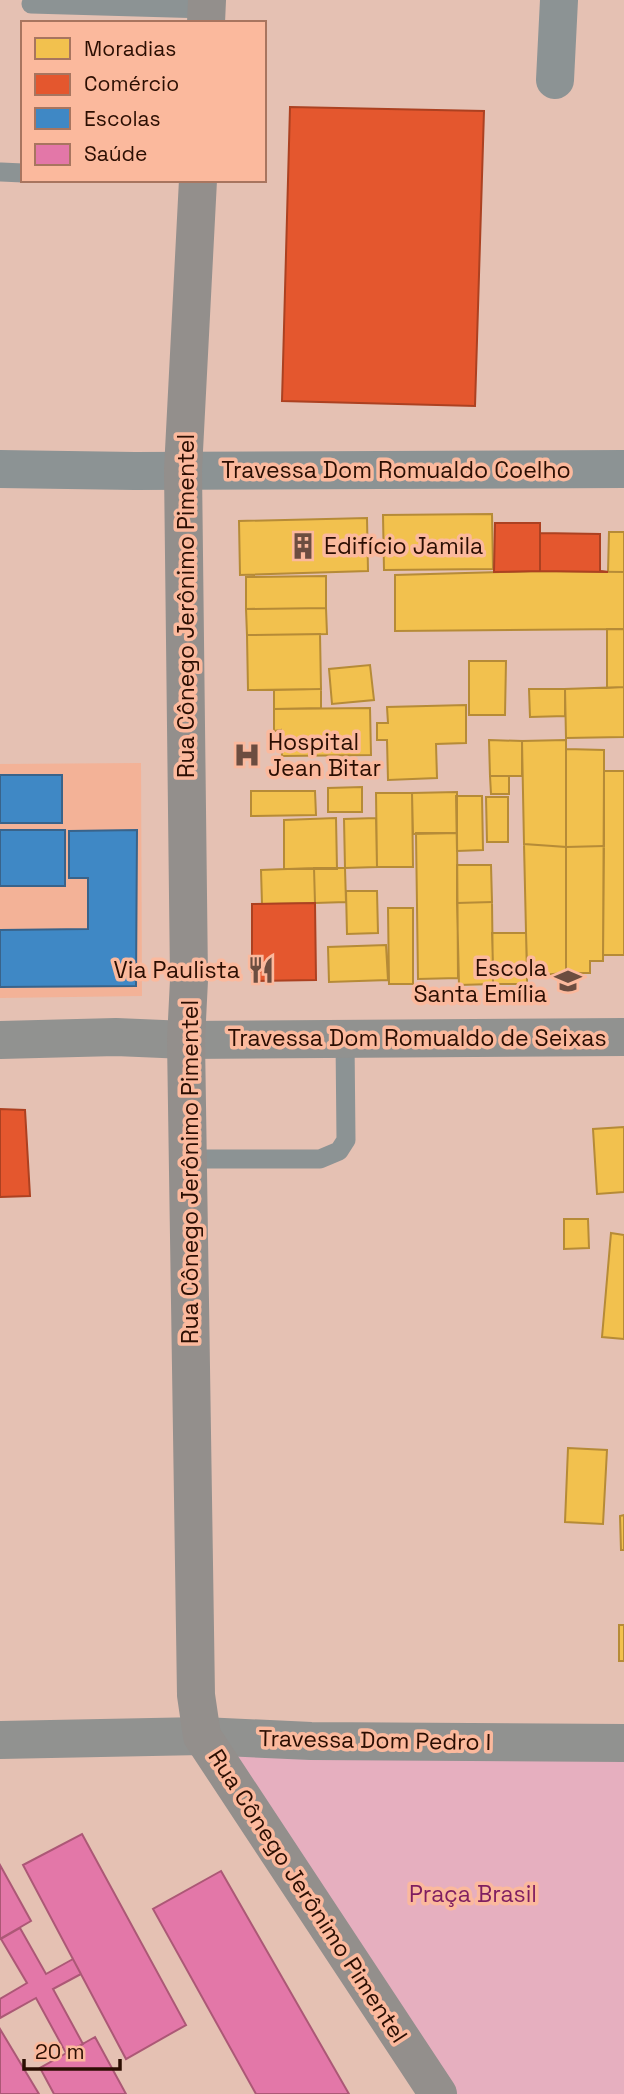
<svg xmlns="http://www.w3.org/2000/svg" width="624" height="2094" font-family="'Space Grotesk',sans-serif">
	<rect width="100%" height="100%" fill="#e5c1b3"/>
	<path fill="#f3b297" d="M141 763 142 996 0 998V764Z"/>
	<path fill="#e6afbf" d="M624 1743V2094H417L205 1747Z"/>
	<path fill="#f2c14e" stroke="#b68b37" stroke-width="2" d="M492 514 493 569 384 570 383 515Z
		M367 518 368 571 240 575 239 521Z
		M609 532H624V572H608Z
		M540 571 624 572V629L395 631V575Z
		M326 576V608L246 609V577Z
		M326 608 327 634 247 635 246 609Z
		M607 629H624V687L607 688Z
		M320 634 321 689 248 690 247 635Z
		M469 661H506L505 715H469Z
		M370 665 374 700 332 704 329 669Z
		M624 687V737L566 738 565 689Z
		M321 689V708L274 709V690Z
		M529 689H565V716L530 717Z
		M466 705V743L436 744 437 778 388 780 387 740H377V723H388L387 707Z
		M370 708 371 755 282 756 281 730 274 731V709Z
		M489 740 522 741V776H490Z
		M566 740V847L524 844 522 741Z
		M566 749 604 750V846L566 847Z
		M604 771H624V955H603Z
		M490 776H509V794H491Z
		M362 787V812H328V788Z
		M251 791H315L316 815 251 816Z
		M457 792V833L413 834 412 793Z
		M376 793H412L413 867H377Z
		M456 796H482L483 850 457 851Z
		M486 797H508V842H487Z
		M336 818 337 869H284V820Z
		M376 818 377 867 345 868 344 819Z
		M416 833H457L458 978 418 979Z
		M524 844 566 847V973L527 976Z
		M604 846 603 961H590V973H566V847Z
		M457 865H491L492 902 457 903Z
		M314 868 315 903 262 904 261 870Z
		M314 868H345L346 902 315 903Z
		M346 891H377L378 933 347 934Z
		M492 902 493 984 459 985 457 903Z
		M388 908H413V984H389Z
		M492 933H526L527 965H493Z
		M386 945 388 980 329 982 328 947Z
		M493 965H527V984H493Z
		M624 1127V1192L597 1194 593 1129Z
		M564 1219H588L589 1248 564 1249Z
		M611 1233 624 1235V1339L602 1337Z
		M568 1448 607 1450 603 1524 565 1522Z
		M624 1515V1550H621L620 1516Z
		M619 1625H624V1661H619Z"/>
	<path fill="#e4572e" stroke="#ac4121" stroke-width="2" d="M290 107 484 111 475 406 282 401Z
		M495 523H540V571L494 572Z
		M540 533 600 534V571L608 572 540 571Z
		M315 903 316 980 252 981V904Z
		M0 1109 25 1110 30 1196 0 1197Z"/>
	<path fill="#3f88c5" stroke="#39638a" stroke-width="2" d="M0 775H62V823H0Z
		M0 830H65V886H0Z
		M137 830 136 986 0 987V930L88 929V878H69V831Z"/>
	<path fill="#e377a8" stroke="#ac5876" stroke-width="2" d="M82 1834 186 2025 126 2059 23 1865Z
		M0 1865 31 1921 0 1939Z
		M221 1871 349 2094H256L153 1909Z
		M20 1928 46 1974 73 1959 81 1974 53 1989 83 2044 66 2053 36 1998 0 2018V1999L27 1983 1 1939Z
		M0 2029 39 2094H0Z
		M95 2037 126 2094H54L40 2068Z"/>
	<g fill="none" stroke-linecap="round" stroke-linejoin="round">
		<path stroke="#8c9394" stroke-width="19" d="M31 4 207 9
			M1 172 23 173
			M188 1159H320L339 1151 346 1140 345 1039"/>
		<path stroke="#8c9394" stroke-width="38" d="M555 80 559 0
			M0 469 135 471 624 469"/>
		<path stroke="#919290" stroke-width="38" d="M0 1040 116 1037 186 1040 624 1037
			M0 1740 202 1736 311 1741 624 1743"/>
		<path stroke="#938f8c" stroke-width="38" d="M206 23 207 0
			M198 180 183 470 189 980 186 1040 196 1695 202 1736 438 2094"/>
	</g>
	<defs>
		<symbol id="building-bare" viewBox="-9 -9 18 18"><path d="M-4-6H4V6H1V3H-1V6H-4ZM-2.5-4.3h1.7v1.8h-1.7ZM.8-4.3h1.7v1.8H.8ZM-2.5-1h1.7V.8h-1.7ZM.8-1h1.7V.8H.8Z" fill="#6c4d40" stroke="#fbb99d" stroke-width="2.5" paint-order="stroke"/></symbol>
		<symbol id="hospital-bare" viewBox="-9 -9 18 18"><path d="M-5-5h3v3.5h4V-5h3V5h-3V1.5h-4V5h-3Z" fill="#6c4d40" stroke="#fbb99d" stroke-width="2.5" paint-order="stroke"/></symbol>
		<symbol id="restaurant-bare" viewBox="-9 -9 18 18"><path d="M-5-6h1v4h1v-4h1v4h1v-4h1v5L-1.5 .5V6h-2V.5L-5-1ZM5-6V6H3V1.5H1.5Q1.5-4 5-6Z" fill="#6c4d40" stroke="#fbb99d" stroke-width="2.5" paint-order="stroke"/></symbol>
		<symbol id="school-bare" viewBox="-9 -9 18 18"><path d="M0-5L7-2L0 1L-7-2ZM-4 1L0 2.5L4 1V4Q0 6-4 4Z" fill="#6c4d40" stroke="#fbb99d" stroke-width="2.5" paint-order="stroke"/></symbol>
	</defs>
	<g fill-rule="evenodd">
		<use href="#building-bare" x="284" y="527" width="38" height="38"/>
		<use href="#hospital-bare" x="228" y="736" width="38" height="38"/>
		<use href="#restaurant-bare" x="242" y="951" width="38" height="38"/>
		<use href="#school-bare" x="549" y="962" width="38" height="38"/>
	</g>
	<g text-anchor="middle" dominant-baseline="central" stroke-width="7" stroke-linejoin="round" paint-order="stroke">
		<g font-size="23" fill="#2b0e02" stroke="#fbb99d">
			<text x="396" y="470">Travessa Dom Romualdo Coelho</text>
			<text transform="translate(186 606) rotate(-90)">Rua Cônego Jerônimo Pimentel</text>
			<text x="417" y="1038">Travessa Dom Romualdo de Seixas</text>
			<text transform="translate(190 1172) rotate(-90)">Rua Cônego Jerônimo Pimentel</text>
			<text transform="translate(375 1740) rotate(1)">Travessa Dom Pedro I</text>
			<text transform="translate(308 1896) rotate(57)">Rua Cônego Jerônimo Pimentel</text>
		</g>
		<g font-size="23" fill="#2b0e02" stroke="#fbb99d" text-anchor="start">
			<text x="324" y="546">Edifício Jamila</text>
			<text x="268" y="742">Hospital<tspan x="268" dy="26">Jean Bitar</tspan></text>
			<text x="547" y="968" text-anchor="end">Escola<tspan x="547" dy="26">Santa Emília</tspan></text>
			<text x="240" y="970" text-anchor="end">Via Paulista</text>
		</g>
		<g font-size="23" fill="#7f1e60" stroke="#fbb99d">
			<text x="473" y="1894">Praça Brasil</text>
		</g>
	</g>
	<rect x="21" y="21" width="245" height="161" fill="#fbb99d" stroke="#a8755f" stroke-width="2"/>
	<rect x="35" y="38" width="35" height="21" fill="#f2c14e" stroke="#a8755f" stroke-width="2"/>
	<text x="84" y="56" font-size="21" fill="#2b0e02">Moradias</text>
	<rect x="35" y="74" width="35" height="21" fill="#e4572e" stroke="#a8755f" stroke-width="2"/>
	<text x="84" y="91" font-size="21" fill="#2b0e02">Comércio</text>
	<rect x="35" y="108" width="35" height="21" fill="#3f88c5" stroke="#a8755f" stroke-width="2"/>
	<text x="84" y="126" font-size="21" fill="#2b0e02">Escolas</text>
	<rect x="35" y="144" width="35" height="21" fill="#e377a8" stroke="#a8755f" stroke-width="2"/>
	<text x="84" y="161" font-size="21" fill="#2b0e02">Saúde</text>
	<path d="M24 2059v10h96v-10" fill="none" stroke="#2b0e02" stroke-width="3.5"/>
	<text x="35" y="2059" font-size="21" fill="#2b0e02" stroke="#fbb99d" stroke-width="5" paint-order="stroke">20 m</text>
</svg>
